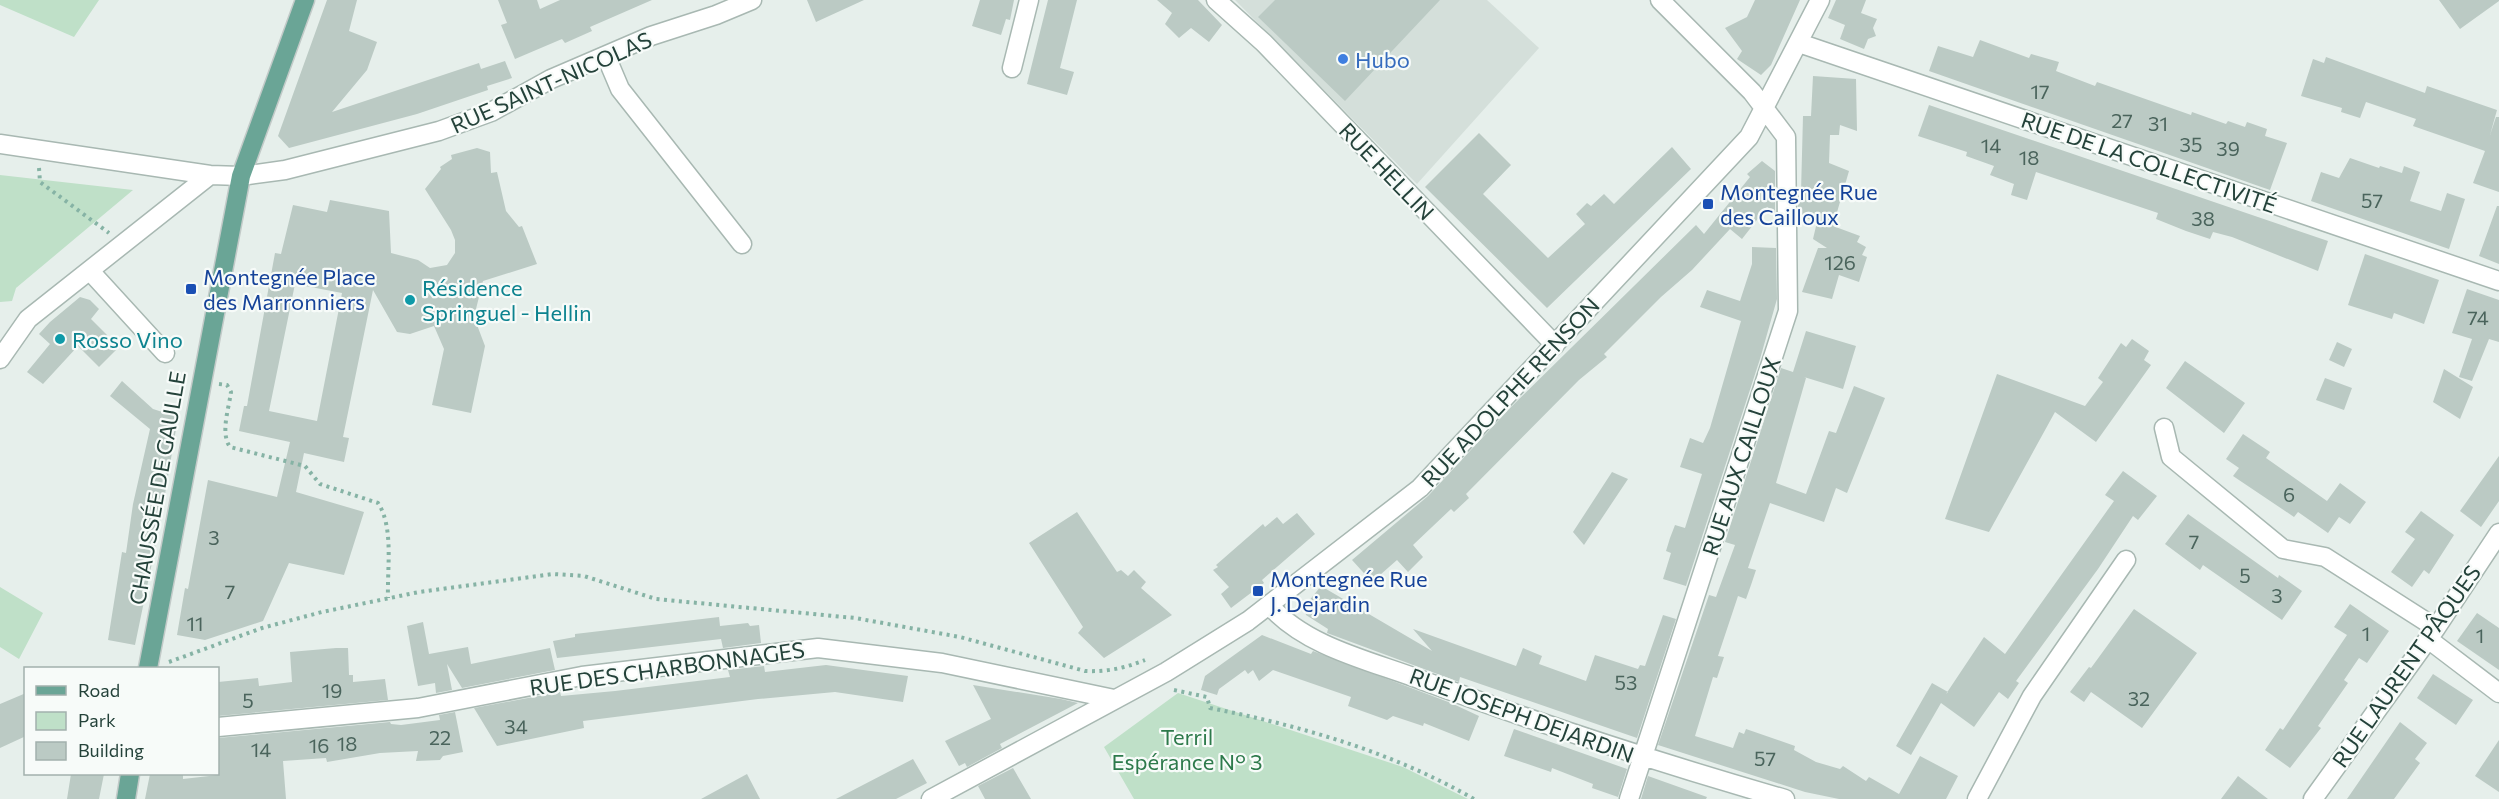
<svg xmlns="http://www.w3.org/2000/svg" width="2499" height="799" font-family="Commissioner,sans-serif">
	<rect width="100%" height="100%" fill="#e6efeb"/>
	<path fill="#d4dfda" d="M1235 0H1487L1539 48 1417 184Z"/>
	<path fill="#bfe0c8" d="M0 0H99L74 37 0 5Z
		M0 175 133 190 16 288 12 301 0 302Z
		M0 587 43 613 19 659 0 647Z
		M1178 693 1403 767 1468 799H1134L1104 747Z"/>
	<path fill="#bbcac4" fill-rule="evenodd" d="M327 0H357L349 31 377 42 367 70 332 112 479 63 481 69 505 61 512 78 487 86 488 90 417 114 289 148 278 136Z
		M498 0H537L540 9 560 0H652L590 27 592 31 565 43 562 39 515 59 501 25 507 23Z
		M807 0H864L816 22Z
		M980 0H1014L1010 20 1006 19 1001 35 972 26Z
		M1048 0H1077L1060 68 1074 72 1067 95 1027 84Z
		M1157 0H1198L1222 25 1209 42 1191 28 1179 38 1165 24 1172 13Z
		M1275 0H1440L1345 101 1258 17Z
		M1755 0H1800L1771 65 1761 75 1737 59 1742 51 1725 28 1747 17Z
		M1836 0H1866L1861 13 1877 19 1873 28 1876 36 1868 39 1864 49 1840 39 1845 25 1828 18Z
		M2439 0H2499V1L2460 29Z
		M1980 40 2029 58 2031 54 2059 62 2056 71 2095 86 2097 82 2191 115 2192 112 2226 124 2228 121 2245 127 2247 122 2267 129 2265 136 2287 143 2270 190 1929 71 1938 46 1973 57Z
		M2326 57 2425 93 2427 86 2497 110 2490 135 2496 117H2499V192L2473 183 2485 151 2413 126 2416 119 2366 102 2360 118 2341 112 2342 108 2301 96 2313 59 2324 63Z
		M1813 76 1856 79 1857 131 1840 125 1839 135H1830L1829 163 1849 171 1833 226 1860 236 1857 242 1866 247 1862 255 1867 257 1859 282 1839 275 1832 299 1802 292 1818 248H1827L1813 239 1817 222 1798 215V189L1801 192 1803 116H1811Z
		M1929 105 2328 241 2318 271 2232 237 2213 232 2210 239 2186 231 2156 219 2158 213 2036 172 2027 200 2011 195 2014 184 1990 175 1994 166 1966 156 1967 152 1918 136Z
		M1479 133 1511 165 1483 194 1548 258 1585 224 1576 214 1587 203 1591 206 1604 194 1614 204 1672 147 1691 169 1547 308 1425 187Z
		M477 148 490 152 491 173 497 172 506 211 519 227 522 226 537 264 483 281 474 317 485 346 471 413 432 405 444 349 434 326 410 334 397 332 373 290 343 437 349 438 344 462 304 453 296 492 364 512 344 575 289 563 263 621 205 640 177 635 185 588 188 589 208 480 277 497 290 442 239 431 244 406H247L275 253 281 254 293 205 327 212 330 200 389 211 391 253 418 260 430 268 447 265 455 253V240L451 230 425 189 441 169 440 167 452 159 451 155ZM295 284 342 293 317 421 269 411Z
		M2350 158 2379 168 2380 166 2402 173 2404 166 2420 172 2410 201 2441 211 2447 193 2465 199 2449 249 2311 201 2321 172 2339 178Z
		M1762 161 1775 171V213L1767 207 1742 239 1730 229 1692 270 1661 297 1604 354 1607 357 1579 380 1466 494 1469 498 1454 512 1451 509 1413 545 1423 557 1408 572 1397 560 1372 582 1352 560 1428 496 1509 409 1696 225 1704 234 1750 177 1747 174Z
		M2497 206H2499V264L2479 256Z
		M1752 247 1776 248 1777 299 1760 359 1686 586 1663 579 1671 553 1666 551 1670 538 1675 525 1685 528 1702 474 1680 467 1690 438 1703 443 1710 428 1741 321 1700 307 1707 290 1740 301 1752 264Z
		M2365 254 2439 280 2424 324 2394 313 2392 319 2348 305Z
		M2467 289 2499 300V342L2489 339 2472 381 2459 377 2472 339 2452 333Z
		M80 297 90 300 99 309 91 319 119 347 99 367 78 346 43 384 27 372 50 344 39 334 50 322Z
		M1806 331 1856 346 1843 389 1804 377 1806 378 1776 483 1806 494 1829 431 1836 433 1854 386 1885 398 1847 493 1836 488 1824 522 1770 503 1748 568 1756 570 1751 585 1746 599 1738 596 1718 656 1724 657 1717 678 1713 677 1695 736 1733 748 1739 732 1744 734 1746 729 1795 746 1794 750 1816 762 1840 769 1843 766 1866 781 1869 777 1899 794 1920 756 1958 776 1946 799H1839L1805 792 1658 745 1709 595 1716 597 1735 545 1725 542 1781 368 1793 372Z
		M2132 339 2149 351 2144 360 2151 365 2096 442 2055 412 1989 532 1945 519 1997 374 2085 406 2103 382 2098 378 2121 343 2126 347Z
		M2337 342 2352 349 2344 367 2329 360Z
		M2185 361 2245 403 2224 433 2166 388Z
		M2444 369 2473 387 2460 419 2433 402Z
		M2325 378 2352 388 2344 410 2316 400Z
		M122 381 153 409 178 417 160 524 135 645 108 640 122 552 126 553 133 504 150 429 110 396Z
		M2243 434 2270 452 2266 458 2327 501 2340 483 2366 502 2350 524 2339 517 2328 533 2298 512 2294 517 2233 476 2239 468 2226 459Z
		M2499 456V501L2481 527 2460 511Z
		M2123 471 2157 496 2138 520 2133 516 2098 569 2016 681 2019 683 2008 699 1999 692 1974 727 1941 703 1911 755 1896 746 1932 683 1948 692 1946 694 1984 637 2005 654 2114 501 2105 495Z
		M1612 472 1628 479 1584 545 1573 532Z
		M2421 511 2454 535 2429 574 2424 570 2412 587 2391 572 2415 539 2405 532Z
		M1077 512 1117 572 1121 570 1128 576 1134 570 1146 582 1141 588 1172 615 1104 658 1078 633 1083 627 1029 543Z
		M1297 513 1315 534 1262 580 1264 583 1231 608 1221 594 1229 587 1213 570 1218 567 1216 565 1263 524 1265 527 1277 517 1283 524Z
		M2188 514 2278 578 2279 575 2302 591 2282 620 2203 565 2200 570 2165 544Z
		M1321 586 1432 651 1413 629 1516 666 1523 648 1542 656 1539 664 1586 681 1595 655 1638 669 1640 665 1645 666 1663 615 1676 619 1637 738 1460 677 1459 682 1327 633 1328 629 1306 615 1304 607Z
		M2350 604 2389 631 2367 663 2359 658 2344 680 2348 683 2318 726 2321 728 2290 768 2265 750 2280 728 2283 730 2347 635 2334 627Z
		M2134 609 2197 653 2142 728 2091 692 2084 702 2070 692 2089 667 2091 668Z
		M2477 613 2499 628V670L2457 641Z
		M719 617 720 626 748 623 750 626 759 625 761 643 723 648 721 639 557 658 553 641 575 637V634Z
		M423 622 429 654 468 647 471 664 550 648 555 670 462 688 447 664 452 690 436 693 435 683 418 686 413 660 407 626Z
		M1262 635 1311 654 1313 651 1451 703 1479 716 1469 741 1424 723 1423 726 1393 716 1387 720 1348 706 1351 697 1273 670 1259 681 1253 670 1248 674 1245 670 1219 689 1217 695 1201 690 1205 676Z
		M336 648H348L349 675H353V682L385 679 388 700 218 716V682L258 678 259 686 292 682 290 652Z
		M826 665 908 676 903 702 835 692 758 699 583 721 584 728 497 746 474 708 560 692 561 696 615 691 730 677 728 670 764 666 765 672Z
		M2433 674 2473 700 2456 725 2417 698Z
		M973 685 1061 699 1078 703 1000 744 1002 748 967 767 965 763 959 766 945 741 991 719Z
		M26 693V736L0 748V704Z
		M455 712 463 752 443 756 440 760 416 761 418 751 380 753 327 762 326 758 283 761 286 799H145L150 774H183V779L218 775V738L390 722 391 724 401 725 440 720 439 715Z
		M2400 722 2427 743 2415 759 2420 763 2394 799H2347Z
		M1514 729 1627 769 1618 797 1592 788 1593 784 1552 768 1551 772 1504 756Z
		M2499 740V792L2475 776Z
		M913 759 927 783 896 799H836Z
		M1013 768 1031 799H985L978 786Z
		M71 774H104L99 799H67Z
		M747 774 760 799H701Z
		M1648 776 1707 797 1706 799H1641Z
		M2238 776 2268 799H2221Z"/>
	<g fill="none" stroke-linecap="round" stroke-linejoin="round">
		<defs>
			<path id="minor" d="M1216 0 1264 43 1555 345
				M1799 43 2499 281
				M606 56 620 89 742 244
				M1012 68 1029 0
				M0 144 210 175 241 176 285 170 439 131 491 112 551 79 651 36 716 15 752 0
				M90 271 165 353
				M0 359 28 319 210 175
				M2164 428 2171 457 2283 549 2325 557 2436 628
				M1270 606C1308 648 1372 661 1424 681 1543 725 1663 764 1785 799
				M2428 639 2499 693
				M218 727 418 708 582 676 818 648 942 663 1114 699
				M931 799 1166 672 1248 621 1420 488 1749 137 1820 0
				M1629 799 1788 311 1786 137 1752 92 1660 0
				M1977 799 2032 696 2126 560
				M2313 799 2436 628 2499 533"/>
			<path id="major" d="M148 668 241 176 305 0
				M126 799 130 774"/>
		</defs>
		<use href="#minor" stroke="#a8b8b2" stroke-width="21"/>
		<use href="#major" stroke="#c2cac8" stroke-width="21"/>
		<path stroke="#86b3a5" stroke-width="4" stroke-dasharray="3 4.5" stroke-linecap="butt" d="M39 168 40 182 109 233
			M219 384 227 385 231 392C229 408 220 433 230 447L305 466 320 484 378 503C394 527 387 569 388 598
			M169 662 262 628 322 612 419 592 553 574 584 576 656 599 855 618 960 637 1085 671C1107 672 1125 668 1145 660
			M1174 690 1207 697 1210 708C1302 726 1392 752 1474 799"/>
		<use href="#minor" stroke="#fff" stroke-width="18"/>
		<use href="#major" stroke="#6aa596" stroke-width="18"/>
	</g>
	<circle fill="#3f7fe0" stroke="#f7fbf9" stroke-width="2" cx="1343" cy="59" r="6"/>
	<g fill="#1a4fb4" stroke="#f7fbf9" stroke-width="2">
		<rect x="1702" y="198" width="12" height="12" rx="3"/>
		<rect x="185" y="283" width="12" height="12" rx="3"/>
		<rect x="1252" y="585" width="12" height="12" rx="3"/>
	</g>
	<g fill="#0f9aa8" stroke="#f7fbf9" stroke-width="2">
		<circle cx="410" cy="300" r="6"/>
		<circle cx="60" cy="339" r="6"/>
	</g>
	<g text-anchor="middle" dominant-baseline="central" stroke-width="4.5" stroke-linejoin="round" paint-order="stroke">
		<g font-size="20" fill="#4a645c">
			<text x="2040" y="91">17</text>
			<text x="2122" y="120">27</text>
			<text x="2158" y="123">31</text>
			<text x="2191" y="144">35</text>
			<text x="1991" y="145">14</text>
			<text x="2228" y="148">39</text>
			<text x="2029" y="157">18</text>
			<text x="2372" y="200">57</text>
			<text x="2203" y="218">38</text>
			<text x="1840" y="262">126</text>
			<text x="2478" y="317">74</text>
			<text x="2289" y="494">6</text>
			<text x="214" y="537">3</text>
			<text x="2194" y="541">7</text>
			<text x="2245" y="575">5</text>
			<text x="230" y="591">7</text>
			<text x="2277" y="595">3</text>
			<text x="195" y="623">11</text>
			<text x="2366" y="633">1</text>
			<text x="2480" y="635">1</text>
			<text x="1626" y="682">53</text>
			<text x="332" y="690">19</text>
			<text x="2139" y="698">32</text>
			<text x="248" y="700">5</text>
			<text x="516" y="726">34</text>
			<text x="440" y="737">22</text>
			<text x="347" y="743">18</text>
			<text x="319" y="745">16</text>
			<text x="261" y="749">14</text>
			<text x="1765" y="758">57</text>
		</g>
		<g font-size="22" fill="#366cbe" stroke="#f7fbf9" text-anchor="start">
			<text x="1355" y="59">Hubo</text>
		</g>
		<g font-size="22" fill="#24423a" stroke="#f7fbf9">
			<text transform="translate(551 82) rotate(-24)">RUE SAINT-NICOLAS</text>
			<text transform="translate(2149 162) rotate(19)">RUE DE LA COLLECTIVITÉ</text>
			<text transform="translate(1387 171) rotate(46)">RUE HELLIN</text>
			<text transform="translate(1510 392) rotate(-47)">RUE ADOLPHE RENSON</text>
			<text transform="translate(1741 456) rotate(-72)">RUE AUX CAILLOUX</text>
			<text transform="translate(157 488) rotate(-80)">CHAUSSÉE DE GAULLE</text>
			<text transform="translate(2406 666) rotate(-55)">RUE LAURENT PÂQUES</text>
			<text transform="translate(667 668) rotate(-8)">RUE DES CHARBONNAGES</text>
			<text transform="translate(1522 715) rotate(20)">RUE JOSEPH DEJARDIN</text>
		</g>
		<g font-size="22" fill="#164399" stroke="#f7fbf9" text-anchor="start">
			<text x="1720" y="191">Montegnée Rue<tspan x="1720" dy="25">des Cailloux</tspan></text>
			<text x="203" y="276">Montegnée Place<tspan x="203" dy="25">des Marronniers</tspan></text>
			<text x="1270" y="578">Montegnée Rue<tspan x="1270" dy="25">J. Dejardin</tspan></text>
		</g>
		<g font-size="22" fill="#0d838f" stroke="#f7fbf9" text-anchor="start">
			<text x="422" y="287">Résidence<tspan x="422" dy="25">Springuel - Hellin</tspan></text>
			<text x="72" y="339">Rosso Vino</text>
		</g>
		<g font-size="22" fill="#2d7a4b" stroke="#f7fbf9">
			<text x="1187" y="736">Terril<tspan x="1187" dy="25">Espérance N° 3</tspan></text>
		</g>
	</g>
	<rect x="24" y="667" width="195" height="108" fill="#f7fbf9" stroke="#a3b1ad" stroke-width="1.5"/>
	<rect x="36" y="686" width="30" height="9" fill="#6aa596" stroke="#a3b1ad" stroke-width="1.5"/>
	<text x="78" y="697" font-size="18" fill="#24423a">Road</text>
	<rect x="36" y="712" width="30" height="18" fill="#bfe0c8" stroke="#a3b1ad" stroke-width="1.5"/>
	<text x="78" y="727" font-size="18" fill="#24423a">Park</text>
	<rect x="36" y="742" width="30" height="18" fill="#bbcac4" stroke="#a3b1ad" stroke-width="1.5"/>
	<text x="78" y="757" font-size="18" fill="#24423a">Building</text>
</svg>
